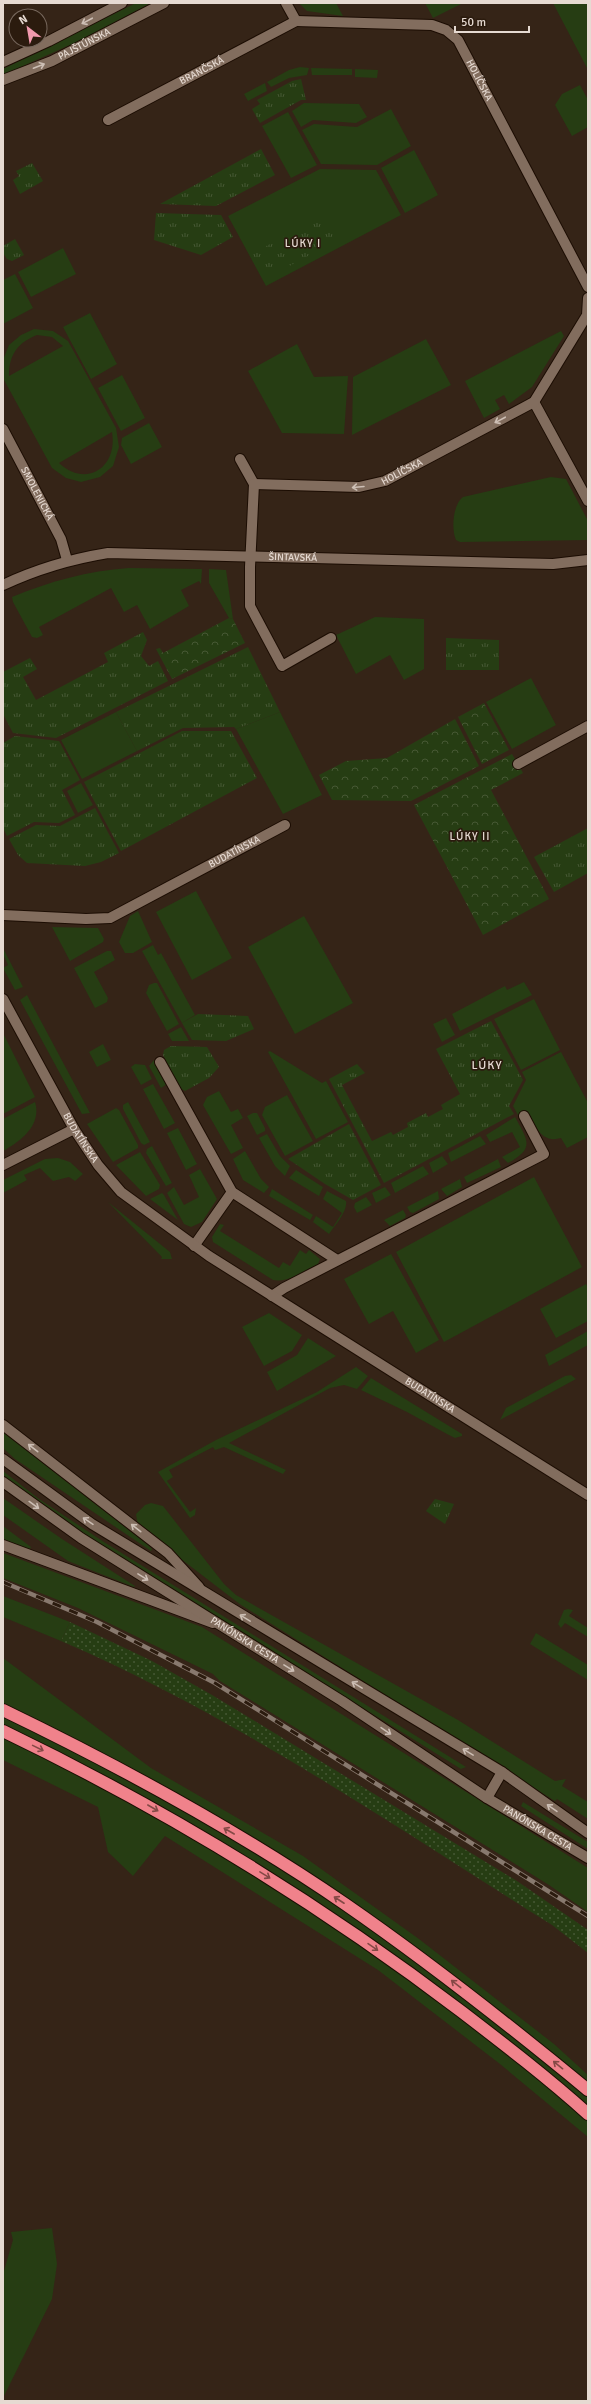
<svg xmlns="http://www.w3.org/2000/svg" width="591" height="2404" font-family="Signika,sans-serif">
	<defs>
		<pattern id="forest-crowns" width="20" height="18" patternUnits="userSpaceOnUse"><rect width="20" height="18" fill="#263d13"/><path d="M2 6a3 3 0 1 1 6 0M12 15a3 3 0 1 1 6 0" fill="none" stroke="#465834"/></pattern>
		<pattern id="park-tufts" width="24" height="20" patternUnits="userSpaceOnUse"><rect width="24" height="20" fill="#263d13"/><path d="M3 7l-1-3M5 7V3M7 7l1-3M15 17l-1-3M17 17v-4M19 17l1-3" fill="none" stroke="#465834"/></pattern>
		<pattern id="garden-dots" width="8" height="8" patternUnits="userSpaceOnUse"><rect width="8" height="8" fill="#263d13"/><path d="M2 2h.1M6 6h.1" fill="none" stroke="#465834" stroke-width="1.8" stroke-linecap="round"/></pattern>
	</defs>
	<rect width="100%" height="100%" fill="#352417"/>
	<path fill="#263d13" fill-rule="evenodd" d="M136 3H151L81 40 3 75V69Z
		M299 3H336L343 16 307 11Z
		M425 3H463L433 18Z
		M553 3H588V67L587 68Z
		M300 67 309 68 307 75 289 78 271 87 267 82 289 70Z
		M311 68 352 69V75H312Z
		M355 69 378 70 377 78 355 77Z
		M265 83 267 91 248 101 244 94Z
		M580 85 588 100V127L572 136 555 105 562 94Z
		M304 103 359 104 367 117 356 123 313 120 301 127 292 111Z
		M391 109 411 146 377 165 321 164 302 130 314 124 357 127Z
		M288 112 317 165 291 178 262 126Z
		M414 150 438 195 405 213 381 168Z
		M320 169 376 170 401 215 266 286 228 216Z
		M63 248 76 274 31 297 18 272Z
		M15 274 33 308 3 324V280Z
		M90 313 117 364 91 379 63 327Z
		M34 329 53 331 68 341 116 428 119 447 113 466 100 477 81 482 66 478 52 468 3 378V360L9 345 21 335ZM37 335 52 337 63 346 9 376C9 355 17 343 37 335ZM112 432C118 468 86 488 59 463Z
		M561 331 564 336 532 387 509 404 504 395 495 400 500 409 484 418 465 381Z
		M426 339 451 385 352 435 353 377Z
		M297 344 314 377 348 376 344 434 282 433 248 371Z
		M122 375 145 418 121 431 98 388Z
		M149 423 162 447 131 464 121 445 122 438Z
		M551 477 566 479 588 521V540L460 542 456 540C451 529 453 504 463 497Z
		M129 568 202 569 201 584 199 581 181 590 189 606 150 629 137 605 124 612 111 588 39 627 43 635 37 638 32 637 13 602 12 597C51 581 87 571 129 568Z
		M209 569 226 570 233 619 229 618 209 583Z
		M375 617 424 619V669L404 680 390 655 356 674 336 635Z
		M531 678 556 725 512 749 486 702Z
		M116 712 137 751 82 779 61 740Z
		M280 712 322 795 283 814 236 729Z
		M81 783 93 805 78 813 67 791Z
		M196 891 232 958 192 980 156 912Z
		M138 911 152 942 133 953H125L119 942 130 916Z
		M304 916 353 1003 295 1034 248 947Z
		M52 927 98 928 104 939 103 942 70 961Z
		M153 945 158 955 161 953 195 1015 182 1023 142 951Z
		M3 948 23 987 15 990 3 968 8 965 3 954Z
		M107 951H111L115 960 94 972 108 998 107 1002 95 1008 74 968Z
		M524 982 532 995 460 1031 452 1014 505 986 507 990Z
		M154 983H157L179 1024 167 1031 146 993 149 985Z
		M27 995 90 1113 82 1114 20 1000Z
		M534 999 560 1050 521 1070 494 1019Z
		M446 1018 455 1035 442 1042 433 1024Z
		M181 1027 189 1041H172L168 1034Z
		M3 1033 35 1097 3 1114Z
		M103 1044 111 1060 97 1067 89 1052Z
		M270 1051 322 1083 326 1081 348 1122 316 1139 268 1052Z
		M561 1052 588 1103V1137L567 1148 561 1138C541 1144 535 1125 527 1111L518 1115 513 1106 526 1080 522 1072Z
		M154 1060 167 1084 161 1088 149 1066Z
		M135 1064 145 1065 152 1079 141 1085 131 1067Z
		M153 1084 175 1123 164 1129 143 1089Z
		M219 1091 231 1112 238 1109 243 1118 231 1125 243 1148 231 1154 203 1105 207 1097Z
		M287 1095 313 1141 285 1156 262 1115 265 1107Z
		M35 1102C42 1125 21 1141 3 1151V1119Z
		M128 1102 150 1142 144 1145 141 1143 123 1109V1105Z
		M116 1108 119 1110 138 1145V1148L113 1162 87 1124Z
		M253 1113H257L265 1128V1131L257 1135 247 1116Z
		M515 1117C528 1141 535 1148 508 1163L502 1157 520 1147 512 1132 490 1142 486 1135Z
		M178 1128 197 1164 186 1170 167 1133Z
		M267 1134 280 1156 290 1166 285 1176 275 1166 259 1138Z
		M480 1136 486 1144 451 1162 448 1153Z
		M152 1146 172 1183 166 1186 146 1153 147 1149Z
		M245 1151 261 1179 269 1187 264 1193 243 1180 233 1159Z
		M140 1152 160 1185 159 1189 146 1196 116 1165Z
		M442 1156 448 1164 433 1173 429 1163Z
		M58 1158 70 1162 83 1174 75 1181 69 1177 53 1181 40 1168 24 1175 27 1180 3 1193V1180L45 1159Z
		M498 1159 501 1167 467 1183 464 1177Z
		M423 1166 429 1174 395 1193 391 1183Z
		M200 1169 217 1199 202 1222 191 1227 184 1224 167 1193 174 1187 184 1205 199 1197 189 1175Z
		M296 1170 323 1187 319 1196 289 1178Z
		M534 1177 582 1267 444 1342 396 1252Z
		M460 1179 462 1187 447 1196 441 1189Z
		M385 1187 391 1195 376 1203 372 1193Z
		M272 1189 313 1215 310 1220 269 1196Z
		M327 1191 346 1201C348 1211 335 1225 329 1234L313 1222 316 1216 333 1227 342 1213 323 1199Z
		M438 1191 439 1199 413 1213 410 1212 407 1207Z
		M162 1193 164 1195 178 1220 150 1199Z
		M366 1197 372 1205 357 1213 354 1207 355 1203Z
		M108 1202 170 1252 172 1259H161L162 1257Z
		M403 1210 406 1215 405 1218 390 1226 384 1220Z
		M220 1224 224 1225 220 1231 279 1268 283 1262 290 1266 300 1250 306 1254 309 1250 320 1259 318 1264C304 1271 289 1283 273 1280L213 1242 212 1237Z
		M391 1254 439 1340 416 1353 393 1311 369 1324 344 1279Z
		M586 1284 588 1288V1321L556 1338 540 1309Z
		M269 1313 302 1335 292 1351 264 1366 242 1327Z
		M588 1331V1345L549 1366 545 1355Z
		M308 1338 336 1356 277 1391 267 1372 297 1355Z
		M356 1367 368 1376 357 1389 344 1385 330 1388 229 1443 286 1470 283 1474 224 1447 215 1450 213 1447 169 1470 173 1477 167 1481 190 1512 196 1508 195 1515 190 1518 158 1472 216 1440 317 1392Z
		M571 1375 576 1379 500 1420 506 1408 565 1376Z
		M371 1378 462 1434V1436L455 1438 447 1434 407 1412 361 1390Z
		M3 1432 148 1545 152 1549 151 1551 15 1459 3 1448Z
		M3 1471 39 1499 104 1542 466 1767 461 1769 73 1527 3 1477Z
		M3 1498 62 1539 135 1586 134 1587 68 1561 3 1515Z
		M151 1503 163 1506 224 1584 236 1595 458 1720 555 1781 566 1779 562 1786 588 1802V1819L557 1799 555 1801 241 1605 138 1526 136 1514 145 1505Z
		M3 1526 31 1547 30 1549 3 1539Z
		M3 1553 202 1627 588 1868V1912L549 1885 220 1681 213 1674 78 1608 3 1578Z
		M3 1596 70 1622 61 1641 3 1617Z
		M568 1609 573 1610 569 1616 588 1628V1637L565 1623 561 1628 558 1624 564 1610Z
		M536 1633 588 1665V1680L530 1644Z
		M3 1658 151 1768 303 1856 419 1939 554 2044 588 2075V2137L500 2064 378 1970 165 1836 133 1876 108 1852 98 1807 3 1760Z
		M523 1802 588 1842V1849L521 1806Z
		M52 2228 57 2264 52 2299 3 2398V2274L13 2240 11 2232Z"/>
	<path fill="url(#forest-crowns)" d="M229 618 233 619 245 643 172 679 156 649 160 648 163 653Z
		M484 703 509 750 482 764 458 717Z
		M455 719 479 766 411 801 332 800 319 775 346 761 387 758Z
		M512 754 523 773 491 790 549 899 483 935 414 805Z"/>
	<path fill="url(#park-tufts)" d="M301 79 306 100H301L260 123 252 109 260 104 257 100 292 81Z
		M261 149 275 175 216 206 160 204Z
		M32 163 43 181 20 194 13 180 19 176 16 171Z
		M156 213 221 215 233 237 201 255 154 240Z
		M323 216 336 241 265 279 251 254Z
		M15 239 24 255 12 261 7 259 3 253V246Z
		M143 632 147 640 141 656 149 666 158 661 168 681 56 738 13 733 3 714V672L30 658 37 669 23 677 36 700 108 662 104 653Z
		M446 638 499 640V670H446Z
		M248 647 280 712 236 729 234 727 183 728 137 751 116 712Z
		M182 731H231L257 778 121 851 84 782Z
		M15 736 59 741 80 780 62 790 75 815 59 823 34 822 7 836 3 828V743Z
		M95 808 119 853 101 862 85 866 27 863 18 855 9 839 36 825 60 826Z
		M588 828V873L554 892 534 857Z
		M198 1014 248 1016 254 1029 226 1041 192 1040 182 1023Z
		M491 1021 523 1080 509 1106 514 1114 384 1183 329 1079 357 1064 365 1073 342 1085 372 1141 391 1132 393 1135 408 1127 407 1123 426 1113 428 1117 443 1109 441 1105 460 1094 436 1049Z
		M171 1046 207 1047 219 1067 209 1078 185 1091 180 1088 163 1055 164 1050Z
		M349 1124 381 1185 353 1200 325 1184 288 1159Z
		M435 1499 454 1504 445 1524 426 1511Z"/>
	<path fill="url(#garden-dots)" d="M70 1622 152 1661 212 1695 517 1881 588 1930V1953L552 1925C392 1825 235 1716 61 1641Z"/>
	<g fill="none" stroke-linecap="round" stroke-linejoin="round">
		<defs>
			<g id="street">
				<path d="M286 3 296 21"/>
				<path id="s1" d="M296 21 432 25 446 30 458 40 588 287"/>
				<path id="s2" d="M108 120 296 21"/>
				<path d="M534 402 588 501"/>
				<path d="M240 459 254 484 250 567V606L282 666 331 638"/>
				<path id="s3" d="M254 484 359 487 385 481 534 402 587 315 588 298"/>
				<path d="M518 764 588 726"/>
				<path id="s4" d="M3 915 86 919 110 918 285 825"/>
				<path d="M160 1062 232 1192 337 1260"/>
				<path d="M3 1165 74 1129"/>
				<path d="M194 1246 232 1192"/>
				<path d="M272 1296 284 1288 544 1154 524 1116"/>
				<path d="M3 1425 168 1553 199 1587"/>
				<path d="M3 1545 213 1623"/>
			</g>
			<g id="secondary">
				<path d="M3 62 49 41 122 3"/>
				<path id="s5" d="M3 80 52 61 164 3"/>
				<path id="s6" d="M3 429 61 539 67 560"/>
				<path id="s7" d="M3 585C37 569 71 559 108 553L553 564 588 560"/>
				<path id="s8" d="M3 999 74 1129 98 1165 121 1192 209 1256 588 1495"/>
				<path d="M3 1459 92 1524 502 1772 588 1833"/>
				<path id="s9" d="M3 1482 81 1538 342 1701 487 1798 588 1858"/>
				<path d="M487 1798 502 1772"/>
			</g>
			<path id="highway" d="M3 1710C121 1767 237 1830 345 1904 429 1962 509 2025 588 2090
				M3 1731C165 1809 319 1903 462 2012 505 2045 548 2078 588 2114"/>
		</defs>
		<use href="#street" stroke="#1c0d03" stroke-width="12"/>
		<use href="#secondary" stroke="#1c0d03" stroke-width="12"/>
		<use href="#highway" stroke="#1c0d03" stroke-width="14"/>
		<use href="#street" stroke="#826d5e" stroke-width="10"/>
		<use href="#secondary" stroke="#826d5e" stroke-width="10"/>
		<use href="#highway" stroke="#f0828b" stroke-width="12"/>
		<defs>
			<path id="rail" d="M3 1582 97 1622 215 1683 588 1916"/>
		</defs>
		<use href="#rail" stroke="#88796e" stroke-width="4.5"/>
		<use href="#rail" stroke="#2b1b0e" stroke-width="3" stroke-dasharray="9" stroke-linecap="butt"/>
	</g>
	<defs><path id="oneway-shaft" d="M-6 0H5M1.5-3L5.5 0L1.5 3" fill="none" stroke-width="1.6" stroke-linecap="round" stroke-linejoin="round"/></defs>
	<g stroke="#cdbfb5">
		<use href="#oneway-shaft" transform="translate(87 21) rotate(152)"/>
		<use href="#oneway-shaft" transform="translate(39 66) rotate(-21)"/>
		<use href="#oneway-shaft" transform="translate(500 420) rotate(152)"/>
		<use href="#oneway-shaft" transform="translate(358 487) rotate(175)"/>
		<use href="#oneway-shaft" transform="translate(33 1448) rotate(-142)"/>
		<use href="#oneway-shaft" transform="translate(34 1505) rotate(36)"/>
		<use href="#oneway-shaft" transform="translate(88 1521) rotate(-146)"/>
		<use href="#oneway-shaft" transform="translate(136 1528) rotate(-142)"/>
		<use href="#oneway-shaft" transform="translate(143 1577) rotate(32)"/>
		<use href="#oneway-shaft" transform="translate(245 1618) rotate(-149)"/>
		<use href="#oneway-shaft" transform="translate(289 1668) rotate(32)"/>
		<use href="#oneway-shaft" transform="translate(357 1685) rotate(-149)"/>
		<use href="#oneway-shaft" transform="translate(386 1731) rotate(34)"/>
		<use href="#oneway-shaft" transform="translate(468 1752) rotate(-149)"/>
		<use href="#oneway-shaft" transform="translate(552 1808) rotate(-145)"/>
	</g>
	<g stroke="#844946">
		<use href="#oneway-shaft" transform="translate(38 1748) rotate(26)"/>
		<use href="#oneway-shaft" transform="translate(153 1808) rotate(30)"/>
		<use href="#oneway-shaft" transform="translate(229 1831) rotate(-150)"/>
		<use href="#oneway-shaft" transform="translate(265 1875) rotate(32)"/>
		<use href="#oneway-shaft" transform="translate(339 1900) rotate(-147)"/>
		<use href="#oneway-shaft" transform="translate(373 1947) rotate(35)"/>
		<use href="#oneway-shaft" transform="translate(456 1984) rotate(-142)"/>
		<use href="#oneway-shaft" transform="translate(558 2065) rotate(-141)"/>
	</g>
	<g text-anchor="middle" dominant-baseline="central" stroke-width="3.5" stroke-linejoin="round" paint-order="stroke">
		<g font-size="10" fill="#e6dad2" stroke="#2b1b0e">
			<text stroke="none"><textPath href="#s5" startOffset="89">PAJŠTÚNSKA</textPath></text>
			<text stroke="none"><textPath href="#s2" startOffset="106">BRANČSKÁ</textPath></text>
			<text stroke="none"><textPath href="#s1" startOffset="212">HOLÍČSKA</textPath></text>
			<text stroke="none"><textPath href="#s3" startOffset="151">HOLÍČSKA</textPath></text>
			<text stroke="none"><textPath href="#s6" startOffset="73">SMOLENICKÁ</textPath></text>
			<text stroke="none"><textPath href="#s7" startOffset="295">ŠINTAVSKÁ</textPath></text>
			<text stroke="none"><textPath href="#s4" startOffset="248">BUDATÍNSKA</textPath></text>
			<text stroke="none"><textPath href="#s8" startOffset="159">BUDATÍNSKA</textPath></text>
			<text stroke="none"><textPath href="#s8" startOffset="597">BUDATÍNSKA</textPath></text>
			<text stroke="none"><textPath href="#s9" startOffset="289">PANÓNSKA CESTA</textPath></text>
			<text stroke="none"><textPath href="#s9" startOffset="637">PANÓNSKA CESTA</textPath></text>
		</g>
		<g font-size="11" letter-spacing="1" fill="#e6dad2" stroke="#2b1b0e">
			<text x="303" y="243">LÚKY I</text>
			<text x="470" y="836">LÚKY II</text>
		</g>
		<g font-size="12" letter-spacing="1" fill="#e6dad2" stroke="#2b1b0e">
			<text x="487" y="1065">LÚKY</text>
		</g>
	</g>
	<rect width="591" height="2404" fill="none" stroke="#e6dad2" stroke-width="8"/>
	<g transform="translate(28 28) rotate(329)"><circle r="19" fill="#2b1b0e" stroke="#76675c"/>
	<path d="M0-3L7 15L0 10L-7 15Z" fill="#f29aae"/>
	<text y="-6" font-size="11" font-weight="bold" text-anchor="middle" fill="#e6dad2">N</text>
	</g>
	<path d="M455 26v6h74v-6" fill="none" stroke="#e6dad2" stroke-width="2"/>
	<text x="461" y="26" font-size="12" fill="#e6dad2" stroke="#2b1b0e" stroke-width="3" paint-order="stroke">50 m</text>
</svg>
